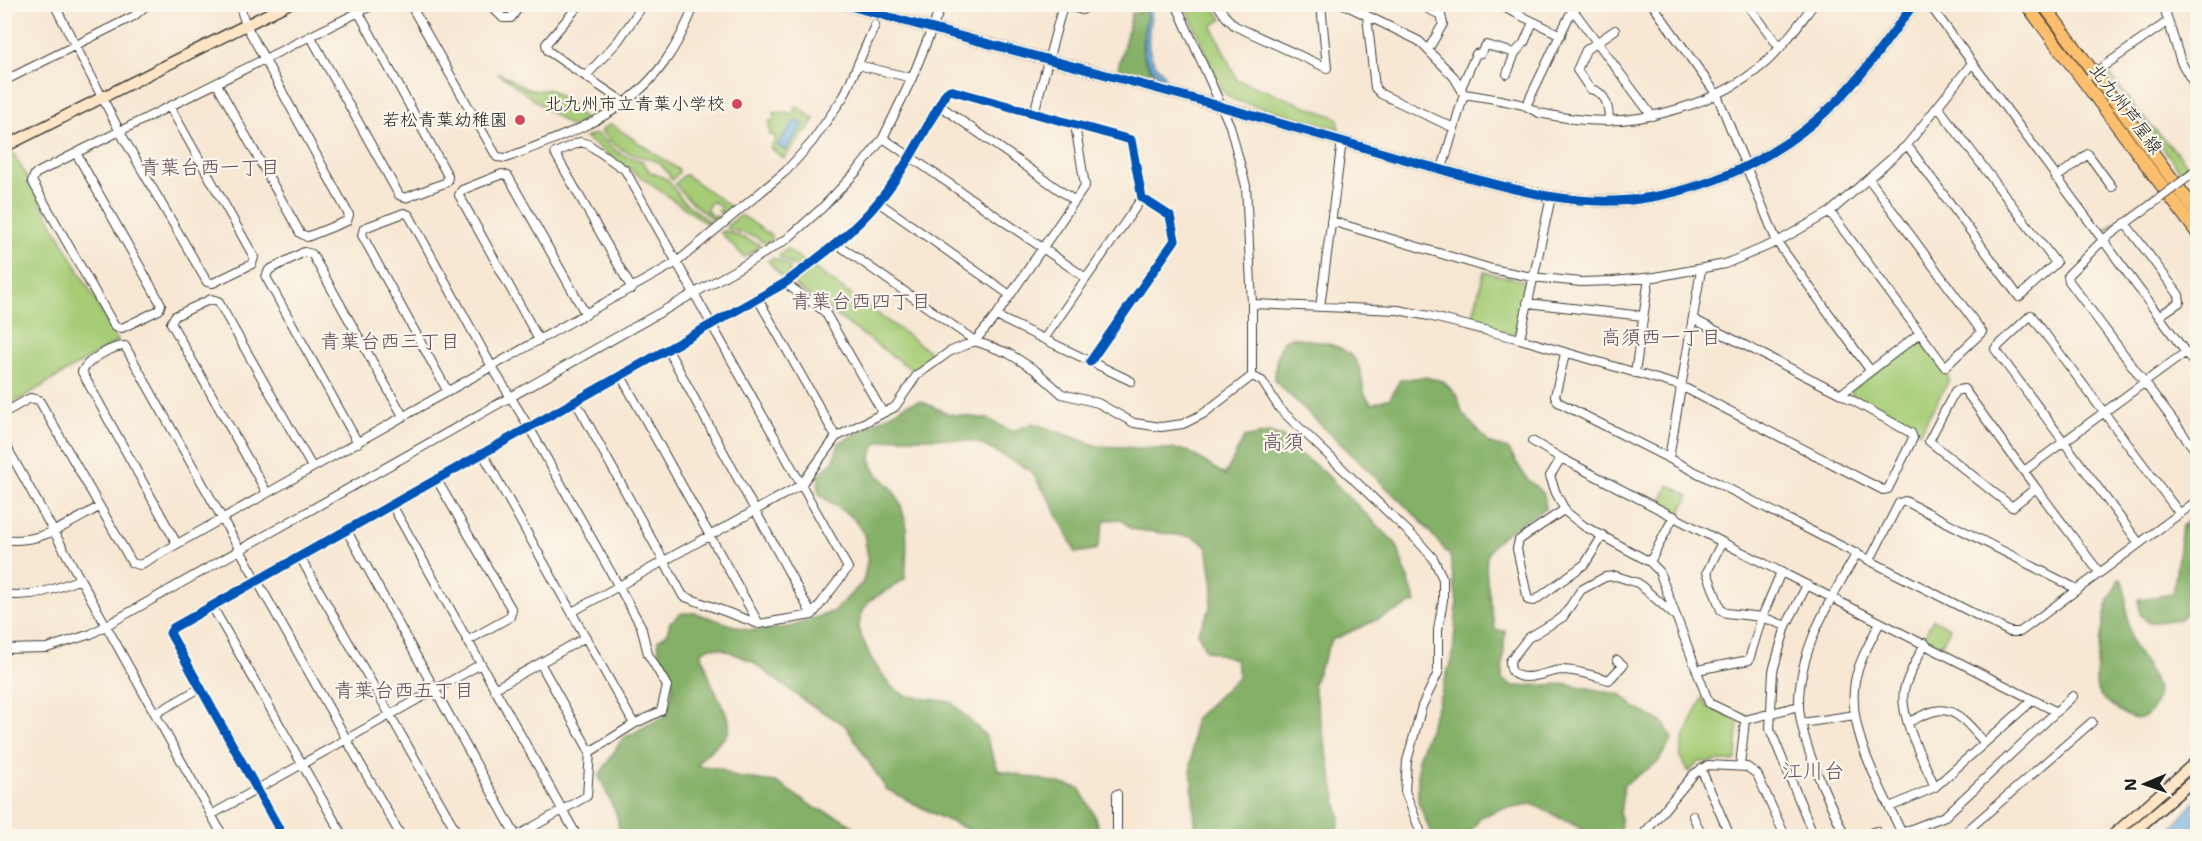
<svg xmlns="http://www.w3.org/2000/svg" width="2202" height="841" font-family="'Shantell Sans','Klee One',sans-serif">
	<rect width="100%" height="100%" fill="#fbf7ec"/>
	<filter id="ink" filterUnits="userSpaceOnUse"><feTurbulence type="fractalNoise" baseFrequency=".0167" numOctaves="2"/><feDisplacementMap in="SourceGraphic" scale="12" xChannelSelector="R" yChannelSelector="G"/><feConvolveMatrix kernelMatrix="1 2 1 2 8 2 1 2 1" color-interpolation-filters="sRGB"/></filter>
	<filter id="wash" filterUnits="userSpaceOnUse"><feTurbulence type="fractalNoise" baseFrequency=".008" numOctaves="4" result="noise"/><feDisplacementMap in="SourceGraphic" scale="24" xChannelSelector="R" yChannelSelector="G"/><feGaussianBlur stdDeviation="1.35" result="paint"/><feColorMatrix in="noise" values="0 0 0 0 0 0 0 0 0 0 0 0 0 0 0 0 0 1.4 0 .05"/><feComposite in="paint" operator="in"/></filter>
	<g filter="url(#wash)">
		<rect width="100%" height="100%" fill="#f7e7d3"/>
		<path fill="#a6cc76" stroke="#617449" stroke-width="1.5" d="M1185 5H1212L1222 19 1212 26 1237 80 1338 118 1339 129 1234 100 1222 91Z
			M498 73C520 81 523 95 549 89L569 102 584 119V122L571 127Z
			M2108 73 2139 113 2188 165 2180 171Z
			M796 106 815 120 784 158 770 148 776 140 773 135H770L769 121 774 120 773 113 788 112 789 115H791Z
			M611 124 679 170V172L672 180C657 154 653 162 629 153 618 149 610 141 602 133V130Z
			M594 134 598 135 620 154 642 161 650 172 667 179 683 201 712 224 713 228 585 138Z
			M14 154 118 341 5 408 4 158Z
			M2197 161V163L2107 231H2104Z
			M684 175H686L734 209 727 216 718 211 721 207 712 201 706 210 714 217 715 215 722 219 721 221 717 222C700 211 687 200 675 184Z
			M739 216H743L772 236 771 240 766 244 756 237 728 229 727 226Z
			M725 231 759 244V248L744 257 720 232Z
			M787 249 806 263 798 270 790 263 780 258V253Z
			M773 258 789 266 791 274 784 279 768 261Z
			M814 268 936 356 915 372 795 286V281Z
			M1484 272 1525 281 1527 285 1516 332 1512 335 1471 323Z
			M1918 341 1923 342 1947 374 1949 380 1920 432 1852 397 1851 390Z
			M1669 485 1689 496 1680 514 1660 504Z
			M1933 619 1950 628 1940 648 1923 639Z
			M1703 697 1707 706 1738 722 1736 759 1734 761 1699 762 1689 772 1680 757 1684 738Z"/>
		<path fill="#84b067" stroke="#506642" stroke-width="1.5" d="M1140 5H1147C1147 39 1130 51 1160 80L1118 69 1132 13H1139Z
			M1291 337C1317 341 1355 343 1361 374 1365 391 1360 390 1372 404L1390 398 1400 380 1424 377 1443 381 1458 397 1462 413 1490 444 1508 449 1527 479 1544 494 1546 508C1529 519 1495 535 1488 554 1482 569 1493 613 1495 630L1505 631 1502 679 1512 686 1568 684 1622 695 1635 708 1664 723 1672 739 1658 762 1624 785 1620 813 1621 833 1596 836 1532 804 1500 809 1481 817 1467 836H1432L1418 801V759L1436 710 1453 654 1457 603 1450 556 1419 519 1275 381 1276 361 1282 342Z
			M921 401 948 414 988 419 1012 432 1033 423 1098 446 1186 450 1225 475 1244 438 1268 433 1283 437 1298 453 1322 470 1396 544 1416 602 1332 640 1313 684 1340 818 1337 836H1196L1191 767 1194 720 1239 676 1235 659 1205 650 1198 632 1210 609 1213 588 1207 545 1193 537 1131 529 1121 519 1105 520 1097 549 1076 553 1050 500 1030 470 977 442 938 438H896L877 443C873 450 869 457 872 465 875 476 886 480 892 489 911 515 907 549 905 579L869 601 862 612 858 629 872 660 891 686 906 696 951 702 985 735 998 770 1079 788 1094 814 1099 832 1078 836H1001L971 831 938 816 886 789 845 725 806 702 751 661 723 649 711 647 702 651V655L711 682 729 720V731L723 739 700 760 698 765 721 769 735 777 776 782 815 808 841 818 866 836H620L617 816 599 776 622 739 667 715 673 687 659 658 658 640 667 634 670 622 682 613H696L747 630H765L790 627 834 611 863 582 868 557 864 534 853 518 820 495 818 490 819 475 834 460 839 443 908 404Z
			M2197 514V605L2179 619 2149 623 2140 614 2139 599 2173 594 2182 526Z
			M2119 579 2123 580 2124 585C2127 602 2126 622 2131 639 2137 658 2155 672 2157 692 2158 705 2147 722 2132 718 2125 716 2099 697 2097 690 2093 677 2104 614 2109 600 2112 593 2116 586 2119 579Z"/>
		<path fill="#69abdd" stroke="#42647c" stroke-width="1.5" d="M1148 5H1152C1150 34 1140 52 1165 75L1162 79C1131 51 1147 38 1148 5Z
			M796 120 804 125 785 151 777 145Z
			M2197 799V836H2164L2168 833Z"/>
	</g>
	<g filter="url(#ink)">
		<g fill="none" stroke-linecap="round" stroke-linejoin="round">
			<defs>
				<path id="street" d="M54 4 120 132 207 282 213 283 252 264 254 257 170 107
					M410 4 497 157 506 158C600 121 655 106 695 4
					M489 4 503 18H511L521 4
					M580 4 546 44 548 51 625 103
					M1061 4 1082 10 1090 4
					M1176 4 1230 126 1246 186 1252 304V376
					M1217 4 1226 17 1235 26 1327 68 1321 4
					M1343 4 1419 41 1454 77 1464 94 1442 169
					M1497 4 1561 35
					M1652 4 1717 95 1777 242 1870 370
					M1747 4 1780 48
					M1929 4 2198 369
					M2163 4 2181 62 2198 91
					M1573 10 1652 116
					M1367 16 1375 88 1381 94 1454 128
					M311 37 399 195 405 198 447 182 448 176 359 13
					M1428 50 1443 24 1441 15 1428 9 1430 4
					M858 65 912 78
					M1507 74 1515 53
					M2091 75 2167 22
					M586 76 618 41 644 4
					M4 81 134 16 148 4
					M217 84 300 233 307 237 347 221 349 215 246 25 239 4
					M1461 88 1476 54 1481 53 1486 45 1515 53 1524 43 1533 22
					M1464 94C1484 97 1504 100 1523 105 1529 107 1534 111 1539 113 1554 116 1570 119 1585 120 1644 125 1719 103 1764 64 1783 47 1798 25 1814 4
					M939 105 1075 201
					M1526 106 1575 4
					M1034 113 1063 5
					M1609 121C1609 106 1606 92 1590 89L1577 70 1586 50 1615 30
					M883 138 1086 278
					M1907 145 2019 297 2056 263 1938 107
					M76 153 161 304 159 310 122 328 115 327 32 181 35 174Z
					M76 153 375 4
					M2188 177 2198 169
					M2056 178 2088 154 2112 187
					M2156 201 2103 240 2068 275 2069 281 2198 454
					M878 202 1010 295
					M1830 212 1945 367 1982 332 1869 179
					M1331 221 1492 269 1532 277 1581 282 1613 281 1655 277 1725 264 1777 242 1830 212 1907 145 1972 63
					M2125 223 2179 295 2180 302 2159 316
					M837 244 975 341 1008 353 1035 370 1062 394 1098 403 1134 423 1161 427 1183 424 1203 414 1252 376
					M785 283 825 312 883 413
					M758 299 836 437
					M1527 303 1643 316
					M1252 304 1398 310 1429 316 1520 339 1681 386 1883 490 1888 489 1913 438 1911 433 1841 394 1693 319
					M1320 307 1342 141
					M996 316 1131 381
					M1044 339 1142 198
					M1520 339 1551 197
					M539 340 459 195 462 190 502 174 508 176 586 315
					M668 350 812 615
					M1565 354 1555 396 1558 402 2010 632H2020L2198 500
					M1635 373 1649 278
					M621 376 759 624
					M1252 376 1262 381 1280 409 1417 540 1433 558 1443 579V600L1438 630V673L1422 706 1407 761 1405 791 1422 836
					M1964 389 2036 488 2012 507 1929 441 1955 391Z
					M448 392 362 235 364 228 404 213 409 215 492 367 529 427 641 626 648 654 667 686 661 711 634 724 590 752 587 796 517 836
					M1841 394 1920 333
					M576 402 683 596 759 624 812 615 848 568 625 170 588 144 580 142 555 153 632 289
					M4 413 30 398 39 400 132 563 140 565 677 262 786 171 812 142 844 96 875 25
					M1532 441 1561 458 1722 542 2057 712
					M4 442 223 836
					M358 443 266 277 269 270 304 252 312 254 403 416
					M483 454 634 724
					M1561 458 1550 476 1556 493 1566 512 1584 526 1650 562 1659 571 1709 703 1745 720 1799 706
					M1669 458 1701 270
					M2024 471 2186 352
					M437 480 512 610 510 617 467 641
					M2036 488 2099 572
					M267 493 171 323 175 316 211 299 218 301 312 467
					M392 505 577 836
					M1565 509 1519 540 1517 549 1528 600 1534 601 1585 564 1603 535
					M347 531 516 836
					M4 539C39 545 69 523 99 507
					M1722 542 1707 572 1721 610 1726 613 1762 617 1786 626
					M2139 543 1995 349 2031 315 2180 514
					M177 544 82 372C87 360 112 346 125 346L401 836
					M300 557 459 836
					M1870 560 1899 503 1905 501 2077 589
					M1650 562 1674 516
					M1807 585 1786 626 1773 671 1770 729 1814 836
					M4 594C32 598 56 589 80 579
					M212 606 343 836
					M572 612 801 485 836 437 895 407 917 375 949 352 975 341 996 316 1085 186 1075 125
					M1880 622C1871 641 1859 660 1855 681 1846 732 1883 791 1903 836
					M1925 643C1918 658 1908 674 1904 690 1899 718 1924 761 1935 787
					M4 649 47 648 91 634 746 264 787 239 822 208 858 170 883 138 912 78 942 4
					M1617 660 1623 665 1609 680C1594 676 1577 670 1562 670 1548 671 1532 680 1519 676 1511 674 1510 668 1510 661L1528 638 1563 617 1581 590 1605 577 1616 576 1638 583 1674 615
					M540 663 590 752
					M1697 670 1749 660 1762 617 1781 572
					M494 689 586 637
					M155 714 200 688
					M1908 722C1916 719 1926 713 1935 711 1957 706 1971 728 1984 742
					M1802 723 1855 715
					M1740 766 1745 720
					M1701 769 1730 836
					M1117 794V836
					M1890 807 1935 787 2033 700
					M211 815 481 664
					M1693 816 1702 836
					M283 836 170 633 173 628 785 283C818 258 852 234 878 202 906 169 925 130 946 93L950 90 1131 140 1142 198 1170 216 1175 240 1090 362
					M1642 836 1694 774 1708 765 1747 767 1757 774 1785 836
					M1845 836C1829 801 1801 744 1799 706 1798 650 1830 600 1857 553
					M1862 836 1876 831 1879 836
					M1894 836 1945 816 2073 696
					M1961 836 2092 722"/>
				<path id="secondary" d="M843 4C969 40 1097 71 1223 107 1289 126 1355 145 1421 164 1495 184 1575 212 1652 197 1720 185 1784 153 1833 105 1864 75 1888 38 1914 4
					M4 147 288 4
					M2112 836 2198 760
					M2129 836 2198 776"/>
				<path id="primary" d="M2026 4 2198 234
					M2043 4 2198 214"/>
			</defs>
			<use href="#street" stroke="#3d3a37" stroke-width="10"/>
			<use href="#secondary" stroke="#3d3a37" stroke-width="13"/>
			<use href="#primary" stroke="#3d3a37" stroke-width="14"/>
			<use href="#street" stroke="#fff" stroke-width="8"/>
			<use href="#secondary" stroke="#fde5c5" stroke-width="10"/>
			<use href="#primary" stroke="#fabe6d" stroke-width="12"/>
			<defs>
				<path id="street-bridge" d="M2156 201 2188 177"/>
			</defs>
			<use href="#street-bridge" stroke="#3d3a37" stroke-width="10" stroke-linecap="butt"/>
			<use href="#street-bridge" stroke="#fff" stroke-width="8"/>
			<defs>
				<path id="cycleway" d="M843 4C969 40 1097 71 1223 107 1289 126 1355 145 1421 164 1495 184 1575 212 1652 197 1720 185 1784 153 1833 105 1864 75 1888 38 1914 4
					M283 836 170 633 173 628 785 283C818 258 852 234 878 202 906 169 925 130 946 93L950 90 1131 140 1142 198 1170 216 1175 240 1090 362"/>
			</defs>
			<use href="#cycleway" stroke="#fbf7ec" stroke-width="13"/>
			<use href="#cycleway" stroke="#0057b8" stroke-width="9"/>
		</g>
	</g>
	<g fill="#d1495b" stroke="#fbf7ec" stroke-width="2">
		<circle cx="737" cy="104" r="6"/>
		<circle cx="520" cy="120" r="6"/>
	</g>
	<g text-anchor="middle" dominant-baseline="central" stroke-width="4.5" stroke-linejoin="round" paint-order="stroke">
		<g font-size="18" fill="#1c1c1c" stroke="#fbf7ec" text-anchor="end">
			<text x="725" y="104">北九州市立青葉小学校</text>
			<text x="508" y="120">若松青葉幼稚園</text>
		</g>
		<g font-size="18" fill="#1c1c1c" stroke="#fbf7ec">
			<text transform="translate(2126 109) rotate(53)">北九州芦屋線</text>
		</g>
		<g font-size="20" fill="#654e5c" stroke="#fbf7ec">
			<text x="210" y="167">青葉台西一丁目</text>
			<text x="861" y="301">青葉台西四丁目</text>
			<text x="1661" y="337">高須西一丁目</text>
			<text x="390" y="341">青葉台西三丁目</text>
			<text x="404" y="690">青葉台西五丁目</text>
		</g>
		<g font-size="21" fill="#654e5c" stroke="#fbf7ec">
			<text x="1283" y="442">高須</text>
			<text x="1813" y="771">江川台</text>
		</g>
	</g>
	<rect width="2202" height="841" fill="none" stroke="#fbf7ec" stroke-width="24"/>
	<g transform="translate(2145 784) rotate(268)" stroke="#fbf7ec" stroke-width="4.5" paint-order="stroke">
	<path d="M0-4.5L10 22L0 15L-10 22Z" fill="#1c1c1c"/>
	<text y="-9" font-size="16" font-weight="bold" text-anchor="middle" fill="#1c1c1c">N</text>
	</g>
</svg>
